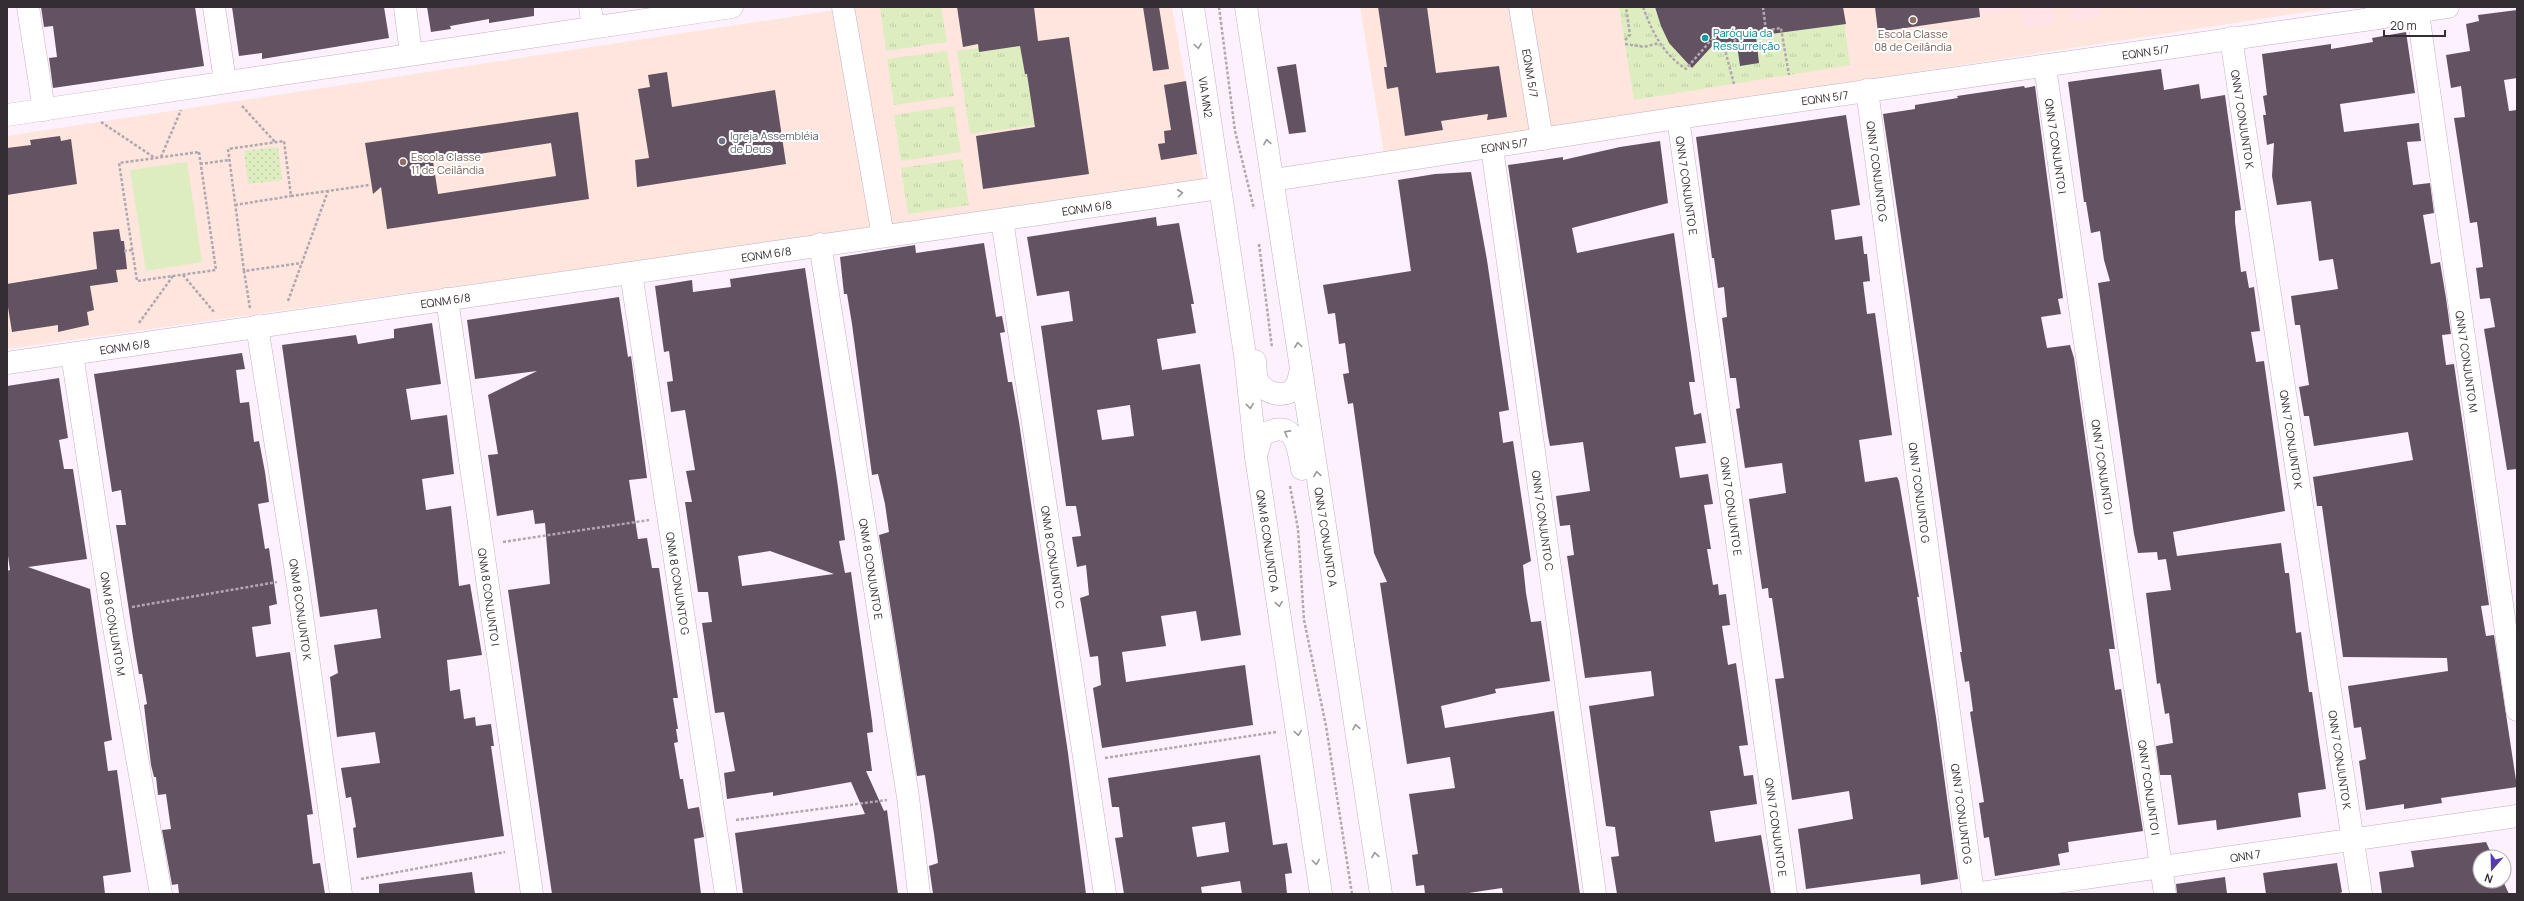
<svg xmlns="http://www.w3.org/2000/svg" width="2524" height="901" font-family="Manrope,sans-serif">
	<defs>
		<pattern id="grass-tufts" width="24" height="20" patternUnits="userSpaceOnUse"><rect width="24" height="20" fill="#ddedc0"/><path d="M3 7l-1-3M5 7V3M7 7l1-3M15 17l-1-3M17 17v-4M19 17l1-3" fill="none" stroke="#becca6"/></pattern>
		<pattern id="park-dots" width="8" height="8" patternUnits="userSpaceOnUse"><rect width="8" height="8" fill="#ddedc0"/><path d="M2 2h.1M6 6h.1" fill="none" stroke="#becca6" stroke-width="1.8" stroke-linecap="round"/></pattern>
	</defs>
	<rect width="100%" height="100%" fill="#fdf1fd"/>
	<path fill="#fee5dd" d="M855 7H1172L1204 182 7 349V136Z
		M1360 7H2339L1384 154Z"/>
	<path fill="#fee4e9" d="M1874 7H2052L2055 23 2024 28 2021 9 1878 31Z
		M2070 7H2100L2101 17 2072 21Z
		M2135 7H2168L2136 12Z"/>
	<path fill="url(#grass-tufts)" d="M880 7H941L947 42 886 51Z
		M1619 7H1842L1850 65 1634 100Z
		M1023 42 1036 125 970 134 957 51Z
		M947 51 954 96 894 105 887 59Z
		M954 106 961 152 901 161 894 115Z
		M962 159 969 205 908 214 901 168Z"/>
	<path fill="url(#park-dots)" d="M278 147 282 180 248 184 244 151Z"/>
	<path fill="#ddedc0" d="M187 162 202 262 146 271 130 170Z"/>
	<path fill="#635262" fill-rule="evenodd" d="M41 7H195L204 66 53 88 49 58 57 57 53 26 44 27Z
		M232 7H384L389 38 262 59V53L239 56Z
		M427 7H534V16L489 23V19L450 26 451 29 431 32Z
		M957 7H1034L1038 41 1069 37 1089 174 983 189 976 136 1035 127 1027 74H1025L1020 46 979 52 978 44 963 47Z
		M1143 7H1159L1169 69 1153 71Z
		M1378 7H1427L1436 73 1499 66 1507 117 1487 120 1488 114 1441 121 1443 130 1405 136 1398 87 1387 89 1384 67H1387Z
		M1655 7H1843L1846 24 1756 36 1759 63 1740 66 1737 45 1715 43 1692 68 1669 43 1661 26Z
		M1875 7H1979L1980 17 1878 32Z
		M2517 10V78L2504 80 2509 111 2517 110V469L2507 470 2484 329 2495 327 2490 298 2480 299 2476 268 2483 267 2477 222 2470 223 2454 118 2465 117 2461 86 2451 88 2446 55 2470 51 2466 24 2479 21 2478 15Z
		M2406 32 2415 93 2340 104 2344 132 2419 123 2421 141 2407 142 2413 185 2430 183 2434 213 2423 215 2431 264 2440 262 2446 298 2451 334 2442 335 2446 365 2454 364 2489 605 2481 606 2486 636 2494 635 2517 787 2441 798 2442 803 2404 809V804L2366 810 2359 761 2366 759 2361 727 2354 728 2348 686 2448 671 2447 658 2343 657 2322 506H2317L2313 477 2413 460 2408 432 2314 446 2309 416H2304L2299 387 2309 385 2300 325H2295L2291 296 2338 289 2333 259 2319 261 2311 201 2277 205 2272 176 2274 143 2267 145 2263 115H2266L2263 96 2267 95 2262 54 2331 44V49L2373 42 2372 38Z
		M1296 64 1306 132 1289 134 1277 67Z
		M2161 69 2164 90 2199 84 2201 99 2225 95 2241 210 2235 211V222L2241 272 2246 271 2249 288 2254 287 2260 331 2251 332 2256 362 2264 361 2285 511 2173 532 2177 556 2281 543 2285 573H2289L2296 633 2301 632 2309 692H2312L2326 789 2298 793 2301 817 2217 830 2216 820 2178 825 2171 775H2160L2156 746 2173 743 2169 713 2165 714 2160 683 2157 684 2146 593 2171 590 2166 559 2158 560 2157 552 2138 553 2134 534 2098 283 2110 281 2104 260 2100 231 2091 233 2086 202H2084L2068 82Z
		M667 72 672 107 775 90 786 164 637 187 635 160 649 158 638 89 650 87 648 75Z
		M1186 81 1197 154 1161 160 1158 144 1165 143 1164 131 1171 130 1164 85Z
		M2024 86 2025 88 2035 86 2063 298 2058 299 2061 314 2041 317 2047 348 2070 345 2074 358 2115 649H2109L2115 690 2121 689 2143 831 2068 842 2069 852 2058 854 2060 865 1995 876 1989 837 1984 838 1979 803 1984 802 1970 712 1973 711 1969 681 1965 682 1960 652H1962L1883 114 1915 109V105L1958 98 1957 96Z
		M578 112 589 199 387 229 381 187 373 194 365 143ZM551 143 556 176 438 194 433 161Z
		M1846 115 1860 205 1831 210 1835 240 1862 236 1864 254H1867L1870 281 1863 282 1867 314 1875 313 1892 435 1859 440 1865 482 1897 477 1899 481 1919 597H1917L1936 717 1958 879 1921 885 1920 874 1806 889 1798 829 1853 819 1849 791 1792 800 1775 679 1784 678 1772 598H1769L1768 588 1762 589 1749 499 1786 493 1782 463 1745 468 1736 409 1740 408 1736 378H1730L1722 318 1727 317 1724 287 1718 288 1714 258H1712L1696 137Z
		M60 136 61 141 71 139 77 184 7 195V148L31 145 30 140Z
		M1660 141 1668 203 1572 228 1577 253 1674 233 1695 382H1689L1694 415 1701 413 1706 443 1675 447 1680 478 1708 474 1713 504 1704 505 1711 549H1707L1713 585 1718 584 1719 595 1726 594 1730 625 1722 626 1728 665 1736 663 1748 745 1739 746 1744 776 1753 775 1757 804 1710 811 1715 842 1761 835 1771 894H1617L1611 857 1619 856 1615 827 1606 826 1589 706 1654 696 1651 671 1585 678 1567 556 1574 555 1570 525 1560 526 1556 496 1590 491 1583 442 1550 446 1548 436 1508 165 1563 157V160L1620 147Z
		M1471 172 1487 260 1509 410 1499 412 1503 443 1513 441 1531 561 1523 565 1526 593 1531 622 1541 621 1550 681 1495 689 1496 693 1441 706 1445 728 1554 711 1580 894H1503L1502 888 1462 894H1425L1424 885 1416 886 1412 855 1418 854 1409 794 1455 788 1450 757 1407 764 1380 583 1387 582 1374 553 1353 403 1348 404 1343 374 1349 373 1345 343 1339 344 1335 313 1328 314 1323 285 1411 271 1398 180 1435 174Z
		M1156 217 1157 226 1179 223 1194 304H1191L1196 333 1157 339 1162 370 1200 364 1241 635 1201 641 1196 611 1161 616 1166 646 1122 652 1126 682 1245 665 1253 725 1102 748 1093 688 1101 685 1098 656 1090 657 1080 598 1089 595 1086 565 1077 567 1072 537 1081 536 1076 506H1066L1041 326 1073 321 1069 291 1037 296 1027 237ZM1130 405 1134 436 1102 440 1097 410Z
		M119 229 121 241H124L127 269 116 270 118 282 90 286 94 310 87 312 89 325 58 332V325L12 332 7 301V284L97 269 93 232Z
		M984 243 996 317 1002 316 1005 332 1000 333 1008 382H1012L1019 422 1068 753 1086 894H933L929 866 938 863 934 834 925 775 917 776 879 535 889 532 885 504 878 474 872 475 852 324 847 294H844L840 257 915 245 916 253Z
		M805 268 837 480 845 540 839 541 845 573 851 572 872 721 873 732 867 733 872 771H866L884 811 887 810 898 894H743L735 833 865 814 851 782 773 796V792L727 799 724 773 735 771 724 712 715 713 702 623 712 622 708 592H698L685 502H692L686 471 695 470 685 410 671 412 667 382 673 381 669 351 664 352 655 286 692 280 693 292 731 287 730 279ZM770 551 834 574 742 586 738 556Z
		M619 297 628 357 631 356 647 478 629 480 638 539 647 538 652 568H659L678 698H673L678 729H676L678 742 674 743 680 779H683L688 809 699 807 704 837 694 839 701 894H552L508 590 550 584 545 523 535 524 533 510 497 516 488 455 498 454 488 395 537 371 475 379 467 320Z
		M432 323 441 384 406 389 411 420 447 415 454 474 422 479 426 510 451 506 459 586 470 584 482 655 447 660 450 691 460 689 464 719 475 717 476 726 491 724 494 746H491L504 836 357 858 353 828 356 827 351 797 346 798 341 768 380 763 375 732 337 737 330 677 338 673 334 645 381 638 377 609 320 617 282 345 356 335 358 344 394 338V329Z
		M242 353 245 369 236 370 240 403 249 402 254 442 259 441 265 472 269 502 258 504 265 549 269 548 277 604 269 606 271 624 252 627 256 657 290 652 313 814 307 815 313 864 320 863 325 894H179L178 884 172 885 162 830 171 829 166 794 158 795 156 777H154L151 765 144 705 147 704 142 674H139L134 644 116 525H126L121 490 112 492 94 374Z
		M59 378 68 438 59 440 64 469H73L87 559 28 567 90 589 112 740 104 742 108 771 117 770 131 872 103 876 105 894H7V571L10 570 7 549V386Z
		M1260 755 1273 845 1287 843 1292 873 1285 874 1287 894H1242L1240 881 1201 887 1202 894H1124L1115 838 1123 837 1119 807H1112L1108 778ZM1225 822 1229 852 1197 857 1192 827Z
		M2486 842 2493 857H2480V881H2503L2509 894H2382L2379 872 2414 867 2411 851Z
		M2337 863 2342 892 2338 894H2266L2263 873Z
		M472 872 475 894H379V884Z
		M2225 877 2227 894H2177L2176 884Z"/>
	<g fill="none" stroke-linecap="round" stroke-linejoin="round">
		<defs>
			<g id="minor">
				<path d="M28 7 44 110"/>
				<path d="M214 7 225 81"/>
				<path d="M405 7 411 54"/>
				<path d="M590 7 593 26"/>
				<path d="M843 7 883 236"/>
				<path id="s1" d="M1520 7 1542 139"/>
				<path id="s2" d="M2418 13 2517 710"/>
				<path id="s3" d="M2231 38 2361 894"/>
				<path id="s4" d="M2045 67 2165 894"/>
				<path id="s5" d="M1867 90 1973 894"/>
				<path d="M7 115 732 7"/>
				<path id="s6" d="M1678 118 1786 894"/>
				<path id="s7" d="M1492 147 1595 894"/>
				<path id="s8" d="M1273 180 1678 118 2378 18"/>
				<path id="s9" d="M1002 220 1105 894"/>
				<path id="s10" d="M820 244 908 797 919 894"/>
				<path id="s11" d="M631 273 726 894"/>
				<path id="s12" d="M447 299 532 894"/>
				<path id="s13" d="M257 326 297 579 341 894"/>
				<path id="s14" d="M72 354 111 610 161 894"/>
				<path id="s15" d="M7 363 1219 188"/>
				<path id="s16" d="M1974 894 2517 816"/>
			</g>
			<path id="tertiary" d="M2376 7 2378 18 2448 7"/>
			<g id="secondary">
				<path id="s17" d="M1193 7 1245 355 1256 457 1321 894"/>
				<path id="s18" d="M1246 7 1381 894"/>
				<path d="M1255 361C1256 367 1255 377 1258 382 1267 395 1289 400 1297 384 1299 379 1300 373 1301 369"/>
				<path d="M1256 456 1262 435C1295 417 1298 446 1302 469"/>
			</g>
		</defs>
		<use href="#minor" stroke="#c3b0c3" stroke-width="23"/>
		<use href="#tertiary" stroke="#c3b0c3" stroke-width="23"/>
		<use href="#secondary" stroke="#c3b0c3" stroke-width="23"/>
		<path stroke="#b1a7b1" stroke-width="2.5" stroke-dasharray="3 2" stroke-linecap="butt" d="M1219 7 1235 131 1254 209
			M1643 7C1652 32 1663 54 1686 69L1713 38 1724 46
			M1763 7 1766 31
			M1625 40 1630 35 1626 7
			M1625 44 1644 47 1659 43
			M1734 84 1724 46C1741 36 1762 31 1781 28L1789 75
			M242 106 275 142
			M101 122 155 158
			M199 152 216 270 137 281 119 163Z
			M161 157 181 110
			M200 164 229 160
			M235 205 291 196
			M1259 244 1272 348
			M124 251 132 250
			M244 271 228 149 284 141 291 196 328 191
			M183 275 214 312
			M288 301 328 191 369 185
			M250 308 244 271 302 263
			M139 323 173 276
			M1290 486 1298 529 1304 620 1326 726 1352 894
			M503 542 649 520
			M132 607 277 582
			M1105 758 1276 732
			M736 820 887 800
			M361 879 505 852"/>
		<use href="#minor" stroke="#fff" stroke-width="22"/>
		<use href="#tertiary" stroke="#fff" stroke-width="22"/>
		<use href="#secondary" stroke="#fff" stroke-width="22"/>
	</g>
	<defs><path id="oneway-chevron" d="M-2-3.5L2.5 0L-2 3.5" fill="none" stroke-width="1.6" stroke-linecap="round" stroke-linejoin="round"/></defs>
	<g stroke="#9a969a">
		<use href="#oneway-chevron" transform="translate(1198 46) rotate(82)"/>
		<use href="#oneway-chevron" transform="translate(1267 142) rotate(-99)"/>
		<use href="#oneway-chevron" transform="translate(1180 193) rotate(-7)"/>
		<use href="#oneway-chevron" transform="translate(1298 345) rotate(-98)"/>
		<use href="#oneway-chevron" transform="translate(1250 406) rotate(84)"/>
		<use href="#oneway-chevron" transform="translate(1287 433) rotate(-151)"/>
		<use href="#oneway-chevron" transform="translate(1317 474) rotate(-99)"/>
		<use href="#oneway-chevron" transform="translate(1279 604) rotate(81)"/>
		<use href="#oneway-chevron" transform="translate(1356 727) rotate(-99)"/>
		<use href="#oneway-chevron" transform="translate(1298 733) rotate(82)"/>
		<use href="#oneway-chevron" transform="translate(1375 855) rotate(-99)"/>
		<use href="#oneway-chevron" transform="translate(1316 862) rotate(82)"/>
	</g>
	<g fill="#8d6e63" stroke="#fff" stroke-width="1.5">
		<circle cx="1913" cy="20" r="4"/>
		<circle cx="403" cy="162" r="4"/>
	</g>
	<circle fill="#0f9aa8" stroke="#fff" stroke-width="1.5" cx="1705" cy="38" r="4"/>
	<circle fill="#6b7280" stroke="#fff" stroke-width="1.5" cx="722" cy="141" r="4"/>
	<g text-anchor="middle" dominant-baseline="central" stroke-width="4" stroke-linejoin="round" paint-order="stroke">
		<g font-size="11" fill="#0d838f" stroke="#fff" text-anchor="start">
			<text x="1713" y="32">Paróquia da<tspan x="1713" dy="13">Ressurreição</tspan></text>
		</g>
		<g font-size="11" fill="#785e54" stroke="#fff">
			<text x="1913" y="33">Escola Classe<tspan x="1913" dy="13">08 de Ceilândia</tspan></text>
			<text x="411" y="156" text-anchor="start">Escola Classe<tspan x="411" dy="13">11 de Ceilândia</tspan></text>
		</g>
		<g font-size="11" fill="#352d34" stroke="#fff">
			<text stroke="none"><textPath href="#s8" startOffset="882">EQNN 5/7</textPath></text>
			<text stroke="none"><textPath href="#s1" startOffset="67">EQNM 5/7</textPath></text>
			<text stroke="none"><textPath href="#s8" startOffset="558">EQNN 5/7</textPath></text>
			<text stroke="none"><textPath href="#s17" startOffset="91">VIA MN2</textPath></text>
			<text stroke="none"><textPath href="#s3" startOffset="82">QNN 7 CONJUNTO K</textPath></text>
			<text stroke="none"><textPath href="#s8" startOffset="234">EQNN 5/7</textPath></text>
			<text stroke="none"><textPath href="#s4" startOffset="80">QNN 7 CONJUNTO I</textPath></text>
			<text stroke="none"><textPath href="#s5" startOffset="82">QNN 7 CONJUNTO G</textPath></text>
			<text stroke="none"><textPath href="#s6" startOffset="68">QNN 7 CONJUNTO E</textPath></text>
			<text stroke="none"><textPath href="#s15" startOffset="1091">EQNM 6/8</textPath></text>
			<text stroke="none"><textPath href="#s15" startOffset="767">EQNM 6/8</textPath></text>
			<text stroke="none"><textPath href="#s15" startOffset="443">EQNM 6/8</textPath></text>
			<text stroke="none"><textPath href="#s15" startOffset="119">EQNM 6/8</textPath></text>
			<text stroke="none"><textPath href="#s2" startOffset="352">QNN 7 CONJUNTO M</textPath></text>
			<text stroke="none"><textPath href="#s3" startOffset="406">QNN 7 CONJUNTO K</textPath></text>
			<text stroke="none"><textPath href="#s4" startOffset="404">QNN 7 CONJUNTO I</textPath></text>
			<text stroke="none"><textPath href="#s5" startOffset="406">QNN 7 CONJUNTO G</textPath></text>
			<text stroke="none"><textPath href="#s6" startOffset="392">QNN 7 CONJUNTO E</textPath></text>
			<text stroke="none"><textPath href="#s7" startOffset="377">QNN 7 CONJUNTO C</textPath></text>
			<text stroke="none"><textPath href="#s18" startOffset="536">QNN 7 CONJUNTO A</textPath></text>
			<text stroke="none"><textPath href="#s17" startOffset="539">QNM 8 CONJUNTO A</textPath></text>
			<text stroke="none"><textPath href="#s9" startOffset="341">QNM 8 CONJUNTO C</textPath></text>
			<text stroke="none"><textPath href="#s10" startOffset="329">QNM 8 CONJUNTO E</textPath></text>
			<text stroke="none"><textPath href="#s11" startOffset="314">QNM 8 CONJUNTO G</textPath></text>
			<text stroke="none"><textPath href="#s12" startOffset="301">QNM 8 CONJUNTO I</textPath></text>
			<text stroke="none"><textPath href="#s13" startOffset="287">QNM 8 CONJUNTO K</textPath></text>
			<text stroke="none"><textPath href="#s14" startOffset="273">QNM 8 CONJUNTO M</textPath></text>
			<text stroke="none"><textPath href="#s3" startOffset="730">QNN 7 CONJUNTO K</textPath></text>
			<text stroke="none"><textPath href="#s4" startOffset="728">QNN 7 CONJUNTO I</textPath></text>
			<text stroke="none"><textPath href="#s5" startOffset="730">QNN 7 CONJUNTO G</textPath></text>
			<text stroke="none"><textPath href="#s6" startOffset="716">QNN 7 CONJUNTO E</textPath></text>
			<text stroke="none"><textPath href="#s16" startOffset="274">QNN 7</textPath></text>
		</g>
		<g font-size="11" fill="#5b616d" stroke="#fff" text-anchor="start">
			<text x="730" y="135">Igreja Assembléia<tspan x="730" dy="13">de Deus</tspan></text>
		</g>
	</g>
	<rect width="2524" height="901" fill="none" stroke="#352d34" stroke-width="16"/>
	<g transform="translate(2492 869) rotate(200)"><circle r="19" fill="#ffffff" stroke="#aeabae"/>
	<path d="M0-3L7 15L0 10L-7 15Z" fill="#563ab2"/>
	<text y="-6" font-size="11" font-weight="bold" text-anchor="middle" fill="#352d34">N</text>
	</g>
	<path d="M2384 30v6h61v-6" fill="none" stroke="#352d34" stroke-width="2"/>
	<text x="2390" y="30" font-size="12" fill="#352d34" stroke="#ffffff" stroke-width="3" paint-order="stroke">20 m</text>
</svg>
